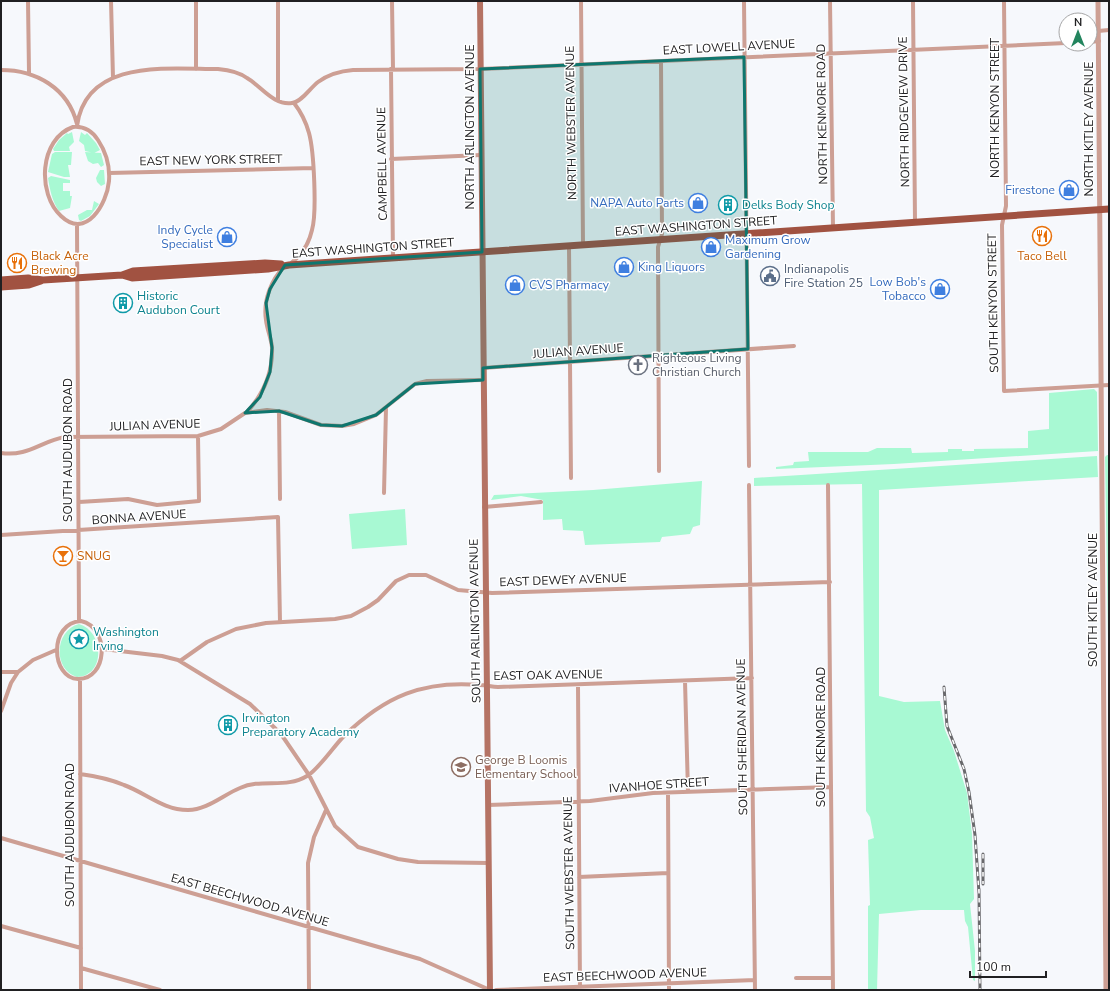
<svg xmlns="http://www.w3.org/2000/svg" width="1110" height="991" font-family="'Nunito Sans',sans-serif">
	<rect width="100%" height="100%" fill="#f6f8fc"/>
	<path fill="#a8f9d3" d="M72 132 74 142 69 147 70 151H54L53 149 59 140 67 133 68 134Z
		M81 132 85 135 87 133 96 143 100 150 94 153 85 151 84 145 79 141Z
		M55 152H72L71 165H68L70 177H64L48 172 52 154Z
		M85 152 101 153 104 165 101 167 98 163 93 164 88 161Z
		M100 170H104L105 184 101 186 97 182 96 178Z
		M51 176 70 180V183H63V191H70V196H72L70 208 59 211C52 201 50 190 48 178Z
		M94 201 99 204 90 216 81 221 79 220 78 215 87 210H92Z
		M1094 389 1097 392 1098 451 894 464 776 469V467L793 465 794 462 809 461 808 452H868L877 448H911L912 453 948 452V449H962V451H974V449L1028 448V431L1049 429V393Z
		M1107 455H1109V700L1105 457Z
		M1097 456 1098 477 879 490V696L904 702 940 701 945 730 954 751 967 793 972 834 974 899 970 904 975 951V981L973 980 968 927 965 921 964 910H921L879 914 877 990H868V906L870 905 868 840 874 838 870 817 866 811 862 484 754 486V478Z
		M702 481 700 525 693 527 690 534 662 537 660 542 585 545 583 531 563 530 562 519 543 520V500L521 496 491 500 494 495 593 490Z
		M405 509 407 545 352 549 349 514Z
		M79 624C104 631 106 676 77 677 52 669 55 630 79 624Z"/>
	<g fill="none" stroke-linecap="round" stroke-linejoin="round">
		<path stroke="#cd9f94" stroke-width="4" d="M28 1 29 73
			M111 1 113 78
			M196 1V69
			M278 1V100
			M392 1 393 69
			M581 1 583 245
			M744 1 749 466
			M830 1 833 228
			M913 1 915 222
			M1004 1 1006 206 1002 225 1004 391 1109 385
			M1098 31 1109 30
			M1090 42 1099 41
			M391 69 393 258
			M1 70C36 70 68 88 77 124
			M77 126C86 58 169 69 218 69 228 70 239 72 247 78 261 86 274 106 292 103 302 102 310 88 318 82 329 74 340 71 353 70L480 69 1066 43
			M73 127C83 126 92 131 98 140 106 152 110 167 109 181 107 204 86 240 61 216 37 194 39 139 73 127Z
			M391 159 481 155
			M109 173 313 168
			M77 224 79 621
			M569 246 571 478
			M291 263C302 255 309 243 312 230 317 213 314 151 309 133 306 122 301 112 294 103
			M483 368 794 346
			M279 411 280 499
			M246 413C263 395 273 373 272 347 271 338 267 329 266 320 263 301 271 280 284 267
			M1 453C28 457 41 441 65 437L198 436 221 429 245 413 267 410 285 412 321 425 342 426 354 424 376 415 415 384 427 381 483 380
			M659 471 658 247 662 234 661 61
			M749 485 755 990
			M828 485 833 990
			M384 493 386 408
			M79 502 128 499 157 505 199 501 198 436
			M484 507 541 502
			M1 535 278 517 280 622
			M81 621C111 628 107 680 78 679 51 678 48 623 81 621Z
			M103 649 162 656 178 660 250 704 281 734 309 775 335 826 358 847 398 859 418 862 489 863
			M180 661 207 642 236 629 266 623 335 619 351 616 368 607 378 600 396 581 409 575H426L458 590 492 593 830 582
			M1 672H18L33 660 56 650
			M80 679 81 990
			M685 681 688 792
			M578 685 580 990
			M1 711 11 683 18 672
			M80 774C95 776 110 779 124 785 146 793 163 810 188 810 207 810 223 795 240 788 262 778 286 789 307 776 317 771 334 746 344 736 385 696 424 680 480 685 486 685 492 687 498 687L752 678
			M668 793 669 990
			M488 805 590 801 653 793 831 787
			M1 838 420 959 490 990
			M579 877 668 873
			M1 926 81 948
			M81 968 160 990
			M796 978H833
			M309 990 308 863 314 837 326 810
			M496 990 755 980"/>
		<path stroke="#cd9f94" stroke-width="5" d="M1098 1 1106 990"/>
		<path stroke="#b57364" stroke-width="6" d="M480 1 490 990"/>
		<path stroke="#a15241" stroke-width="7" d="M122 275 132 278 268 269 289 265 1109 209
			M1 280 28 278 43 280 122 275 133 271 265 263 281 264
			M1 287 29 285 41 281"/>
		<defs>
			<path id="rail" d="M944 687 947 726 964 769 969 792 975 835 979 893
				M983 854V884
				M979 889 980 990"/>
		</defs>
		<use href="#rail" stroke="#69696c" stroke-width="3"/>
		<use href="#rail" stroke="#fff" stroke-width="1.5" stroke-dasharray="4.5" stroke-linecap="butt"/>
	</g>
	<path fill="#0f766e" fill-opacity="0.2" stroke="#0f766e" stroke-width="3" stroke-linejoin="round" d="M744 57 748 349 483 368V380L415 384 376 415 342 426 321 425 279 411 245 413 260 397 270 372 272 348 266 303 270 289 285 265 482 252 480 69Z"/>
	<defs>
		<symbol id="shop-ring" viewBox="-11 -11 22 22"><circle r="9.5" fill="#fff" stroke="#3f7fe0" stroke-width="1.5"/><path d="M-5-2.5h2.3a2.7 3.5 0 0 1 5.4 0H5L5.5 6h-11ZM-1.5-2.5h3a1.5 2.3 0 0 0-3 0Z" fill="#3f7fe0"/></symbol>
		<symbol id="building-ring" viewBox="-11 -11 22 22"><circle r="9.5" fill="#fff" stroke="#0f9aa8" stroke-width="1.5"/><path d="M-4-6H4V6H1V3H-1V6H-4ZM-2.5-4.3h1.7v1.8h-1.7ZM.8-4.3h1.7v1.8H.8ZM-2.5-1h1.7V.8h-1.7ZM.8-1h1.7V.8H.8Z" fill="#0f9aa8"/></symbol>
		<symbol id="restaurant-ring" viewBox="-11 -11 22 22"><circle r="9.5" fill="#fff" stroke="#e8710a" stroke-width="1.5"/><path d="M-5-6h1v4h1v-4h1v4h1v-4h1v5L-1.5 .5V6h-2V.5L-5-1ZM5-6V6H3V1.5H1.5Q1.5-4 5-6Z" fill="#e8710a"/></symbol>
		<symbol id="civic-ring" viewBox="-11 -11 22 22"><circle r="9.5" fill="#fff" stroke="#5c6f8a" stroke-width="1.5"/><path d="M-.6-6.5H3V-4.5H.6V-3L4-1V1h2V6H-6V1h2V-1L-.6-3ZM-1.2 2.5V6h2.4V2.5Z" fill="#5c6f8a"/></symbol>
		<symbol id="church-ring" viewBox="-11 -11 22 22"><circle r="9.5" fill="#fff" stroke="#6b7280" stroke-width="1.5"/><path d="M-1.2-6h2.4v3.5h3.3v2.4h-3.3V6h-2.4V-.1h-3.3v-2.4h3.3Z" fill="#6b7280"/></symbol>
		<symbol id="bar-ring" viewBox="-11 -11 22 22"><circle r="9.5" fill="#fff" stroke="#e8710a" stroke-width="1.5"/><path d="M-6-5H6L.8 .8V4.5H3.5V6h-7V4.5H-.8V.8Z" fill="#e8710a"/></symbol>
		<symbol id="sight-ring" viewBox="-11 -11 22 22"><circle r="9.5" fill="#fff" stroke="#0f9aa8" stroke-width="1.5"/><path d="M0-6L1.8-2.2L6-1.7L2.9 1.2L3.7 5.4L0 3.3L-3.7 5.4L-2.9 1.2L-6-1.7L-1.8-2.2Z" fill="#0f9aa8"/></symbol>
		<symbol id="school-ring" viewBox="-11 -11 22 22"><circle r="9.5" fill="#fff" stroke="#8d6e63" stroke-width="1.5"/><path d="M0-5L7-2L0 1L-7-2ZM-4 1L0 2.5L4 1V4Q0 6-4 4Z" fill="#8d6e63"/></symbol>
	</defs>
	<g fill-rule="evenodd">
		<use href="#shop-ring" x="1058" y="179" width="22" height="22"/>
		<use href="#shop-ring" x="687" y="192" width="22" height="22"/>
		<use href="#building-ring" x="717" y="194" width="22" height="22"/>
		<use href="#restaurant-ring" x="1031" y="225" width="22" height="22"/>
		<use href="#shop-ring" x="216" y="226" width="22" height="22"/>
		<use href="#shop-ring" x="700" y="236" width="22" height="22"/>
		<use href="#restaurant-ring" x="6" y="252" width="22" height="22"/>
		<use href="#shop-ring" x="613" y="256" width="22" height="22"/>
		<use href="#civic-ring" x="759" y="265" width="22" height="22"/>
		<use href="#shop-ring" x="504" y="274" width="22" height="22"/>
		<use href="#shop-ring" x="929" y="278" width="22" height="22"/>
		<use href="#building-ring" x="112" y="292" width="22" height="22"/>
		<use href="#church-ring" x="627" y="354" width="22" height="22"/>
		<use href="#bar-ring" x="52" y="545" width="22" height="22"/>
		<use href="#sight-ring" x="68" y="628" width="22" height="22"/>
		<use href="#building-ring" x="217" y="714" width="22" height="22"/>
		<use href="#school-ring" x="450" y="756" width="22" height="22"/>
	</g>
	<g text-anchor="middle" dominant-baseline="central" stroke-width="3" stroke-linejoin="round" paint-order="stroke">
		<g font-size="12" fill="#202022" stroke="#fff">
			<text transform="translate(729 47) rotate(-3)">EAST LOWELL AVENUE</text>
			<text transform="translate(995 108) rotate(-90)">NORTH KENYON STREET</text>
			<text transform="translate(904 112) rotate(-91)">NORTH RIDGEVIEW DRIVE</text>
			<text transform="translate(822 114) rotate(-91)">NORTH KENMORE ROAD</text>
			<text transform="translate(571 123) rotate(-91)">NORTH WEBSTER AVENUE</text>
			<text transform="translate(470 127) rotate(-90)">NORTH ARLINGTON AVENUE</text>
			<text transform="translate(1089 129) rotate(-90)">NORTH KITLEY AVENUE</text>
			<text transform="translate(211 160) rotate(-1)">EAST NEW YORK STREET</text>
			<text transform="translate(382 164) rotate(-91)">CAMPBELL AVENUE</text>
			<text transform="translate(696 226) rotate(-4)">EAST WASHINGTON STREET</text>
			<text transform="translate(373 248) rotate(-4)">EAST WASHINGTON STREET</text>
			<text transform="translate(993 303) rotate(-91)">SOUTH KENYON STREET</text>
			<text transform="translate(578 351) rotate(-4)">JULIAN AVENUE</text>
			<text transform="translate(155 425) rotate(-2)">JULIAN AVENUE</text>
			<text transform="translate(68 450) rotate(-90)">SOUTH AUDUBON ROAD</text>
			<text transform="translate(139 517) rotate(-4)">BONNA AVENUE</text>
			<text transform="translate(563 580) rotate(-2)">EAST DEWEY AVENUE</text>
			<text transform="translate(1093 600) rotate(-90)">SOUTH KITLEY AVENUE</text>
			<text transform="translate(475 621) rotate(-91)">SOUTH ARLINGTON AVENUE</text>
			<text transform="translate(548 675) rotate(-1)">EAST OAK AVENUE</text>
			<text transform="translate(742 737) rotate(-91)">SOUTH SHERIDAN AVENUE</text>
			<text transform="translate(821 737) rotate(-90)">SOUTH KENMORE ROAD</text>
			<text transform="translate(659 785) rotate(-4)">IVANHOE STREET</text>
			<text transform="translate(70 835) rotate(-90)">SOUTH AUDUBON ROAD</text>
			<text transform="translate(569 873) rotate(-91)">SOUTH WEBSTER AVENUE</text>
			<text transform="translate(250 900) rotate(16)">EAST BEECHWOOD AVENUE</text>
			<text transform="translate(625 975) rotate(-2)">EAST BEECHWOOD AVENUE</text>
		</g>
		<g font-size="12" fill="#366cbe" stroke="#fff" text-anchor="end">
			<text x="1055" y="190">Firestone</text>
			<text x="684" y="203">NAPA Auto Parts</text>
			<text x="213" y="230">Indy Cycle<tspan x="213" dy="14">Specialist</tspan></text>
			<text x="725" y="240" text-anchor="start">Maximum Grow<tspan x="725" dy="14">Gardening</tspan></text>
			<text x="638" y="267" text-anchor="start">King Liquors</text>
			<text x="926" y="282">Low Bob's<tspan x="926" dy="14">Tobacco</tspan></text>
			<text x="529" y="285" text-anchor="start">CVS Pharmacy</text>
		</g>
		<g font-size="12" fill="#0d838f" stroke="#fff" text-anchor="start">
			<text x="742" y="205">Delks Body Shop</text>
			<text x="137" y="296">Historic<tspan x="137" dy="14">Audubon Court</tspan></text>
			<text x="93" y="632">Washington<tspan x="93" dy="14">Irving</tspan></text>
			<text x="242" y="718">Irvington<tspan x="242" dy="14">Preparatory Academy</tspan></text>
		</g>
		<g font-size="12" fill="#c56008" stroke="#fff" text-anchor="start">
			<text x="31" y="256">Black Acre<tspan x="31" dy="14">Brewing</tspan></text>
			<text x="1042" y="256" text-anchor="middle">Taco Bell</text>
			<text x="77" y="556">SNUG</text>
		</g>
		<g font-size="12" fill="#4e5e75" stroke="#fff" text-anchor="start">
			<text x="784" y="269">Indianapolis<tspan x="784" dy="14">Fire Station 25</tspan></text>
		</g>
		<g font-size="12" fill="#5b616d" stroke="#fff" text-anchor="start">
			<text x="652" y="358">Righteous Living<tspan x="652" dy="14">Christian Church</tspan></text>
		</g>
		<g font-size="12" fill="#785e54" stroke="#fff" text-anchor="start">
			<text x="475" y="760">George B Loomis<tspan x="475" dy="14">Elementary School</tspan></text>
		</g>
	</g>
	<rect width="1110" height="991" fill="none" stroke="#202022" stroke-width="4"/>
	<g transform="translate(1078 32)"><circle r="19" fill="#ffffff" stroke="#a6a6a7"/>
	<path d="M0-3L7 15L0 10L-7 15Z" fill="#23855e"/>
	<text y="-6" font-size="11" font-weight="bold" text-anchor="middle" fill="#202022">N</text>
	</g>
	<path d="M970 971v6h76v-6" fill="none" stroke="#202022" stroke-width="2"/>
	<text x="976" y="971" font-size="12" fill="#202022" stroke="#ffffff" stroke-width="3" paint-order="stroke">100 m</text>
</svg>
